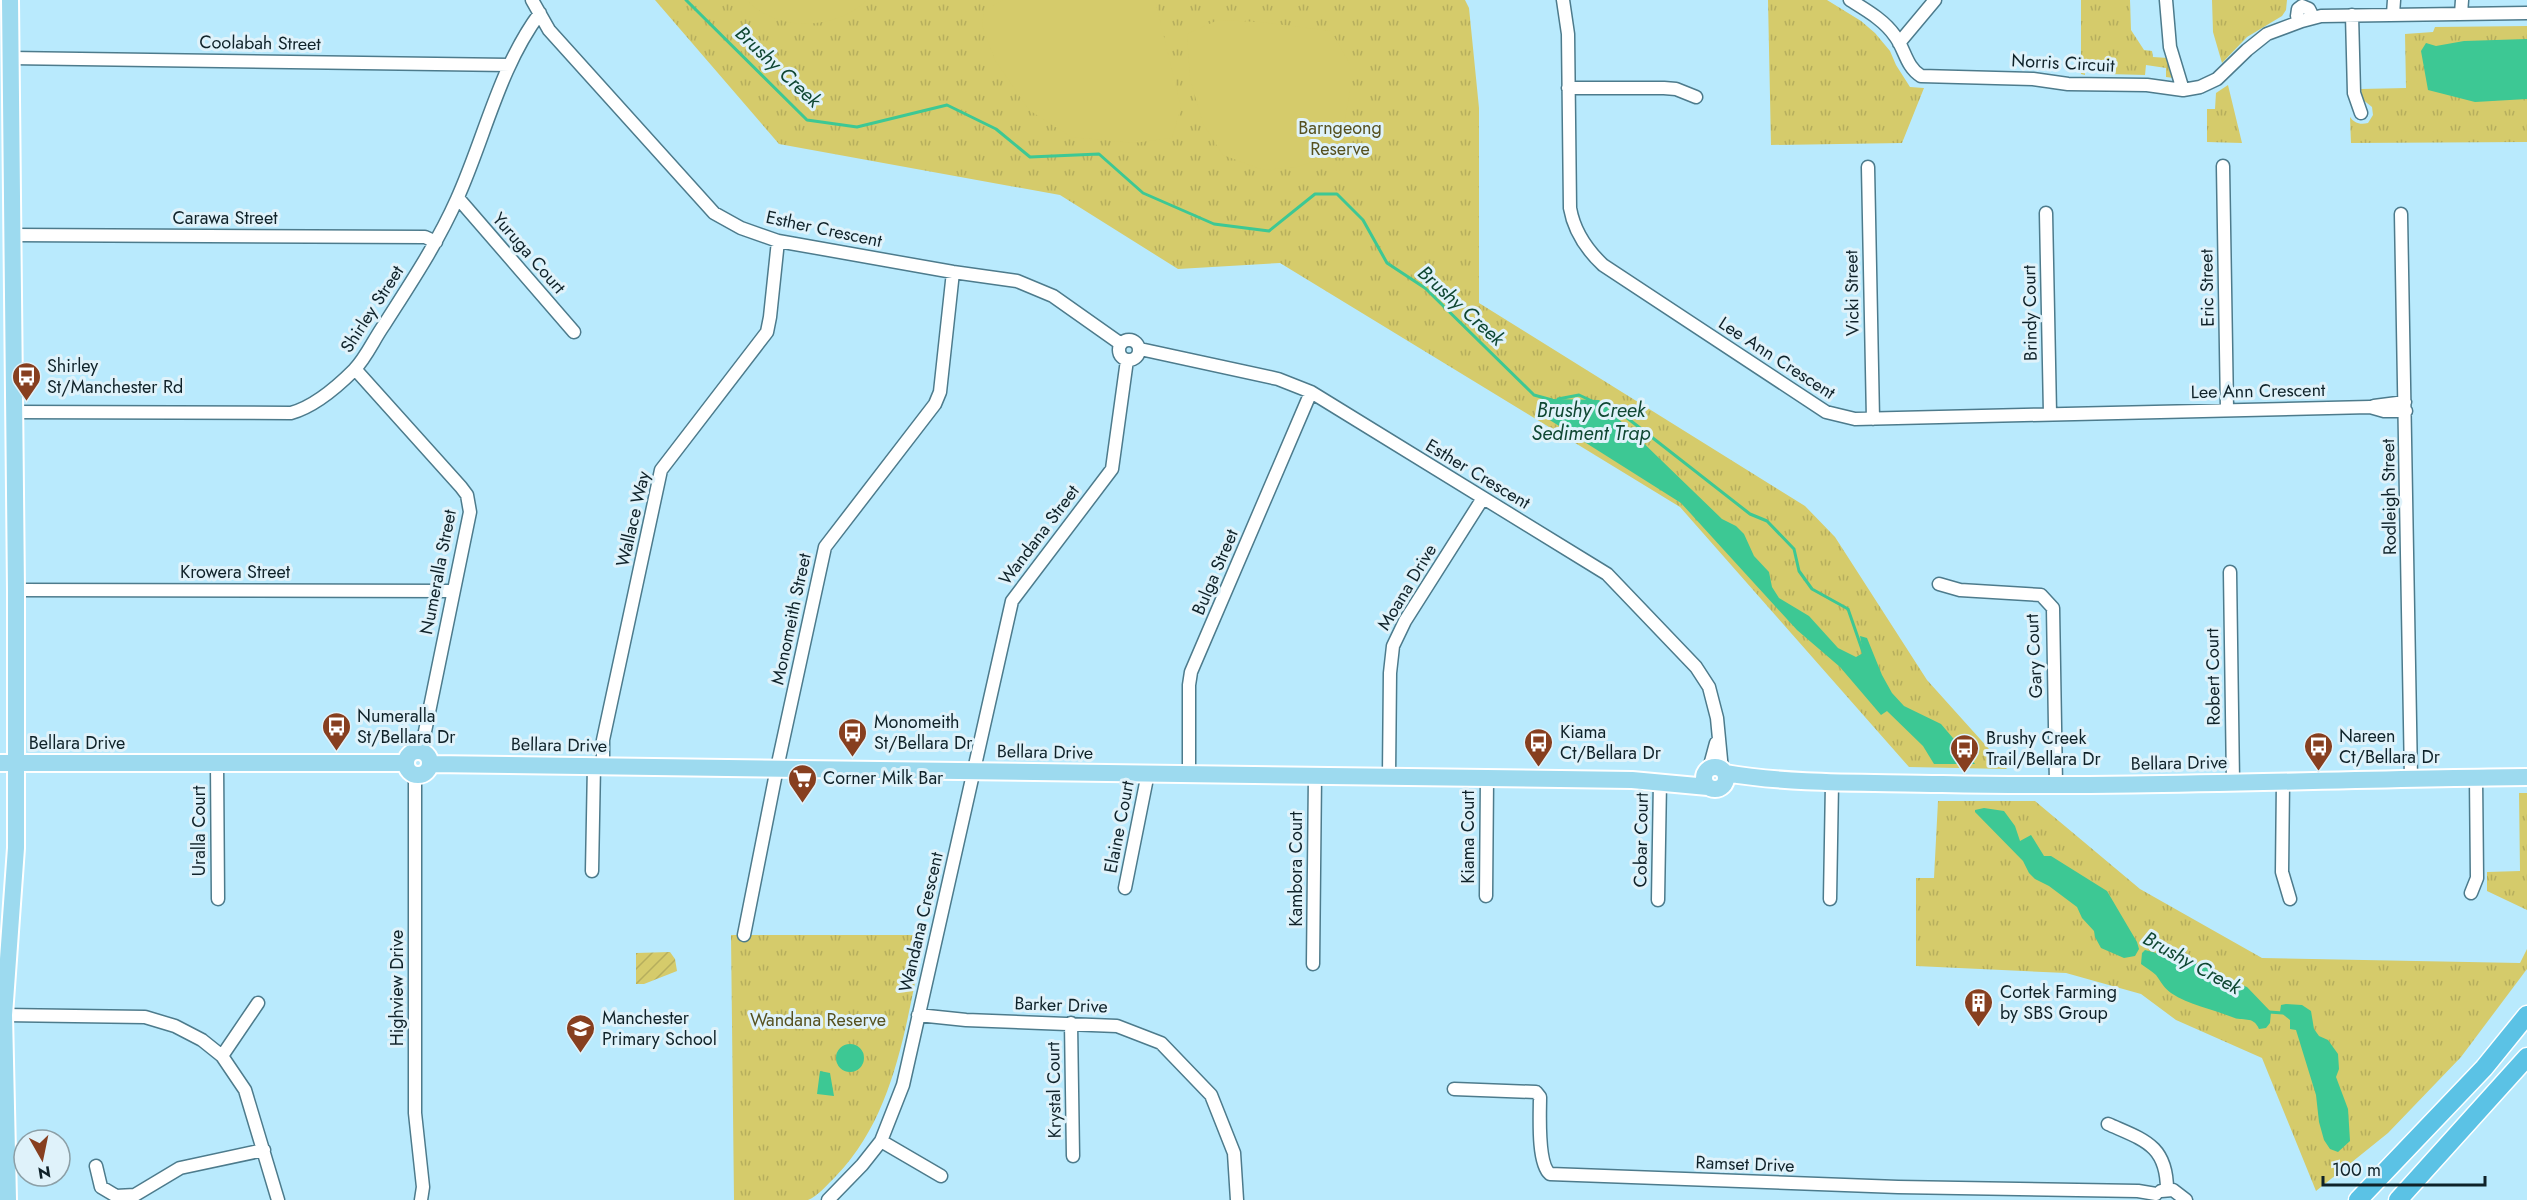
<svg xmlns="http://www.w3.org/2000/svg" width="2527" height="1200" font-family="Jost,sans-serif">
	<defs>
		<pattern id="park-tufts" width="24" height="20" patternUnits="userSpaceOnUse" patternTransform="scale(1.5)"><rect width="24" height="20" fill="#d5cb6b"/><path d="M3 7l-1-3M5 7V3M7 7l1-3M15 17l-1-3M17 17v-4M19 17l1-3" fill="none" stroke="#b6ae5d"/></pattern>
		<pattern id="garden-furrows" width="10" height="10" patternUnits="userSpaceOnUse" patternTransform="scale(1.5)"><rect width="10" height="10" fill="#d5cb6b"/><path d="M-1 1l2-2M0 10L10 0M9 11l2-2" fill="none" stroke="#b6ae5d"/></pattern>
	</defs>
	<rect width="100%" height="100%" fill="#b9eafd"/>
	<path fill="url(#park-tufts)" d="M655 0H1465L1469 8 1479 108V303L1805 506 1835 537 1927 680 2007 769 1909 767 1680 507 1280 263 1178 269 1060 195 779 144Z
		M1768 0H1827L1861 21 1875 33 1890 51 1896 65 1910 87 1924 88 1902 143 1771 145Z
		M2081 0H2130L2131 30 2144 50 2152 51 2153 57 2168 58 2174 78 2166 77V68L2146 65 2145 75 2108 74V65H2085V75L2081 74Z
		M2212 0H2287L2286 10 2282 16 2247 37 2222 63 2213 32Z
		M2527 26V142L2351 143 2350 117C2354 123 2360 125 2368 123L2373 115 2372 107 2362 99 2361 89 2406 88 2405 34 2433 32 2435 27Z
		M2228 85 2242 143 2207 142V109H2215L2216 93Z
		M2519 793H2527V910L2487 891V872L2520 871Z
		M1938 801H2035L2140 889 2262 958 2520 963 2527 949V969L2461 1057 2388 1133 2316 1191 2262 1058 2176 1020 2141 994 2066 973 1916 966V878H1934Z
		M731 935H925C906 1018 898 1112 836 1176 828 1184 818 1196 808 1200 798 1200 748 1200 734 1200Z"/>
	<path fill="url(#garden-furrows)" d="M670 952 675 959 677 971 644 984H636V953Z"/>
	<path fill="#d5cb6b" d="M747 0H867C837 30 777 33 747 0Z
		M1004 0H1155L1181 107 1172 138 1133 143 1071 137 1029 110 995 60 982 26 984 10Z
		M1218 20 1260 22 1331 31 1350 64V91L1344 125 1324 158 1297 167 1263 170 1223 155 1203 124 1190 78 1187 34Z"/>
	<path fill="#3dc894" d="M2527 39V99L2475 102 2428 90 2421 51 2426 43 2436 46 2464 41Z
		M1551 399 1599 400 1722 519 1736 526 1744 534 1754 556 1769 572 1772 587 1779 598 1809 616 1838 648 1856 657 1863 653 1860 636 1867 638 1882 675 1892 693 1904 706 1941 724 1975 764H1934L1923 746 1887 711 1881 715 1840 667 1797 630 1681 503 1537 412Z
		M1984 808 2004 811 2015 826 2020 841 2031 835 2044 856H2051L2107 891 2137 942 2139 949 2135 956 2124 958 2101 948 2095 937 2094 931 2082 918 2077 907 2049 886 2035 879 2029 873 2023 861 1975 812V810Z
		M2145 950 2205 966 2215 975 2247 987 2271 1012 2270 1023 2266 1028 2259 1029C2253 1015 2243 1022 2232 1017 2212 1009 2189 1005 2171 993 2164 988 2161 982 2156 975 2152 971 2146 968 2141 964L2142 953Z
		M2286 1004 2302 1005 2311 1011 2314 1029 2319 1036 2328 1040 2338 1054 2339 1069 2336 1077 2348 1109 2350 1141 2338 1152 2330 1149 2324 1140 2319 1122 2316 1095 2296 1030 2290 1029V1020L2280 1012 2281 1005Z
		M836 1058a14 14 0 1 1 28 0a14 14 0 1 1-28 0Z
		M820 1071 830 1073 834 1096 817 1094Z"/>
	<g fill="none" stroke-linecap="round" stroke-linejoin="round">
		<path stroke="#3dc894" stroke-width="3" d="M686 0 807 120 857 127 947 105 996 129 1030 157 1099 154 1143 193 1214 224 1269 231 1315 194H1337L1363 220 1387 263 1425 288 1534 395 1552 400
			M1558 399 1579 395 1592 401
			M1601 404 1617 410 1750 514 1767 521 1794 549 1799 571 1812 589 1848 609 1864 655
			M2269 1012 2283 1013"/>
		<defs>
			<path id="minor" d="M532 0 549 30 714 213 741 228 778 241 953 272 1017 281 1053 296 1121 344
				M1563 0 1568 34 1570 208C1574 231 1586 249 1603 265L1826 412 1855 419 2370 407 2384 411H2406
				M1850 0C1866 10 1884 20 1895 36 1905 49 1906 67 1921 76L2033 79 2068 84 2147 85 2183 90 2200 87 2217 79 2247 50 2267 34 2302 21
				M2166 0 2170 47 2183 90
				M2393 14 2394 0
				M2461 14 2462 0
				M2352 15 2354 93 2361 113
				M2309 18 2311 13 2309 9 2302 6 2298 9 2297 16 2302 21 2321 16 2527 13
				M1899 43 1935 0
				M10 58 509 65
				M1568 88H1664L1676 89 1696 97
				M2223 166 2227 409
				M1868 167 1873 419
				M458 198 574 332
				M2046 213 2050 413
				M2401 214 2411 779
				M12 235 425 237 436 242
				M1119 350a10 10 0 1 1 20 0a10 10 0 1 1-20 0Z
				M1140 349 1278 379 1311 392 1607 574 1696 667 1709 687 1717 718 1722 770
				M355 369 461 487 467 495 470 512 421 751
				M2374 406 2405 402
				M13 412 291 413C313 407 337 387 354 370 366 358 374 339 384 325 410 284 437 244 457 199 485 137 499 68 540 13
				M2230 572 2233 782
				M1939 584 1960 590 2041 595 2053 608 2056 785
				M16 590 453 591
				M217 763 218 899
				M603 765V740L661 470 767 332 770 317 778 241
				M1709 769 1716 743
				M1189 773V685L1191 672 1311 392
				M415 775V1113L423 1187 421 1200
				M1389 776 1390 673 1393 646 1405 621 1483 498
				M2283 781 2282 872 2290 899
				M592 871 594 765
				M1125 888 1148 773
				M2471 893 2477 878 2476 778
				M1486 896 1487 778
				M1830 899 1832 783
				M1658 900 1660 781
				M744 935 777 768 825 547 935 404 940 392 953 272
				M1313 964 1315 775
				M4 1015 145 1017 175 1026 202 1040 222 1056 245 1090 278 1200
				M918 1015 966 1020 1117 1026 1161 1043 1211 1095 1234 1153 1237 1200
				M1071 1023 1073 1156
				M222 1056 258 1003
				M1454 1089 1536 1092 1540 1097C1540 1115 1537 1163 1550 1174L1898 1187 2138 1191 2156 1194
				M2108 1124C2144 1140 2167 1145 2167 1190
				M881 1141 941 1176
				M96 1166 101 1187 116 1196 135 1195 180 1168 264 1150
				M2161 1191 2173 1190 2186 1200
				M828 1200 862 1165 881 1141 903 1085 1012 601 1112 469 1127 360"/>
			<path id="major" d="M406 763a12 12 0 1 1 24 0a12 12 0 1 1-24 0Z
				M0 763H405
				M430 764 1632 780 1708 787
				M1704 778a11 11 0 1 1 22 0a11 11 0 1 1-22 0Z
				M1725 773C1797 785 1869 782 1942 784 2137 788 2332 779 2527 777
				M8 1200 4 1015 16 848V590L10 0"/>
			<path id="highway" d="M2358 1200 2484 1068 2527 1015
				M2398 1200 2527 1057"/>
		</defs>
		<use href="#minor" stroke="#4d7b8c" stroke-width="15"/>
		<use href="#major" stroke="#fff" stroke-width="20"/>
		<use href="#highway" stroke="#fff" stroke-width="21"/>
		<use href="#minor" stroke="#fff" stroke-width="12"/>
		<use href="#major" stroke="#9ddaef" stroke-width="16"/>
		<use href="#highway" stroke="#5bc2e5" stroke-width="18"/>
	</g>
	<defs>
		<symbol id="bus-pin" viewBox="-11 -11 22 30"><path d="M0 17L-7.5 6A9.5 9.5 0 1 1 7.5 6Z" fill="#873f1f" stroke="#dff2fa"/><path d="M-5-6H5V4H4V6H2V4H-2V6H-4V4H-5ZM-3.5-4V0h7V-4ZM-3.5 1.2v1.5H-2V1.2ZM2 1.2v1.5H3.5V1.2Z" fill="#fff"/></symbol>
		<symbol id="supermarket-pin" viewBox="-11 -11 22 30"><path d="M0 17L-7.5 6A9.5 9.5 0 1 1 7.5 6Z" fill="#873f1f" stroke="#dff2fa"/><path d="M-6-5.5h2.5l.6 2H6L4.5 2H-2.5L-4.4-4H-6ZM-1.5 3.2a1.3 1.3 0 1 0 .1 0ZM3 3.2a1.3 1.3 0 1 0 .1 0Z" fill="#fff"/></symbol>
		<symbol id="building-pin" viewBox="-11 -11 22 30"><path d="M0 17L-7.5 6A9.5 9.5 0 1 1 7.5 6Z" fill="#873f1f" stroke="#dff2fa"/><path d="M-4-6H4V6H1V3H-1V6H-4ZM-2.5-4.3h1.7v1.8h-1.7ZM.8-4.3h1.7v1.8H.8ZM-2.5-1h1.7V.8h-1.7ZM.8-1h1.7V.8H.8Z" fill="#fff"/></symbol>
		<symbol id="school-pin" viewBox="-11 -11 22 30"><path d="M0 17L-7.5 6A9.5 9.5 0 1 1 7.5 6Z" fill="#873f1f" stroke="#dff2fa"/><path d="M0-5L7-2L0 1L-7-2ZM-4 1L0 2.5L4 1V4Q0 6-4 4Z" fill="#fff"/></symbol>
	</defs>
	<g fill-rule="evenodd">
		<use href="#bus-pin" x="10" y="360" width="33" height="45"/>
		<use href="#bus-pin" x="320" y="710" width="33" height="45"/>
		<use href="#bus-pin" x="836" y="716" width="33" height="45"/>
		<use href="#bus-pin" x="1522" y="726" width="33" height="45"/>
		<use href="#bus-pin" x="2302" y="730" width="33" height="45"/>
		<use href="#bus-pin" x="1948" y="732" width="33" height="45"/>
		<use href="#supermarket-pin" x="786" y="762" width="33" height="45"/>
		<use href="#building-pin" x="1962" y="986" width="33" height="45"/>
		<use href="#school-pin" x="564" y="1012" width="33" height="45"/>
	</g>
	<g text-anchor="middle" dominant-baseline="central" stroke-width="6" stroke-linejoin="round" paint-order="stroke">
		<g font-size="18" fill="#0f2229" stroke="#dff2fa">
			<text transform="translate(260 43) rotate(1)">Coolabah Street</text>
			<text transform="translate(2063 63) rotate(3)">Norris Circuit</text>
			<text x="225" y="218">Carawa Street</text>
			<text transform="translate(824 229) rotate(12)">Esther Crescent</text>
			<text transform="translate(529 253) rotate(49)">Yuruga Court</text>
			<text transform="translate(2207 288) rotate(-91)">Eric Street</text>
			<text transform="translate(1852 293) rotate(-91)">Vicki Street</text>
			<text transform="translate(372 309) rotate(-57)">Shirley Street</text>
			<text transform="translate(2030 313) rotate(-91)">Brindy Court</text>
			<text transform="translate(1777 358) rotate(33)">Lee Ann Crescent</text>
			<text transform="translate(2258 391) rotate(-1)">Lee Ann Crescent</text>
			<text transform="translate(1478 474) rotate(31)">Esther Crescent</text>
			<text transform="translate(2389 497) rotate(-91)">Rodleigh Street</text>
			<text transform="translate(633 519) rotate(-77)">Wallace Way</text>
			<text transform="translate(1039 535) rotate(-53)">Wandana Street</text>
			<text x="235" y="572">Krowera Street</text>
			<text transform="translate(438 572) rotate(-79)">Numeralla Street</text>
			<text transform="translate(1215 572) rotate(-67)">Bulga Street</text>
			<text transform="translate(1407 587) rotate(-59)">Moana Drive</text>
			<text transform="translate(791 619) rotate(-78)">Monomeith Street</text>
			<text transform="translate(2034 656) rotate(-93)">Gary Court</text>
			<text transform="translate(2213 677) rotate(-91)">Robert Court</text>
			<text x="77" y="743">Bellara Drive</text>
			<text transform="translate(559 745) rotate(1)">Bellara Drive</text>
			<text transform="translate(1045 752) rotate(1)">Bellara Drive</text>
			<text transform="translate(2179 763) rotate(-1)">Bellara Drive</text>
			<text transform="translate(1119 827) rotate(-79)">Elaine Court</text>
			<text transform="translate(199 831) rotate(-90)">Uralla Court</text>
			<text transform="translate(1468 837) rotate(-90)">Kiama Court</text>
			<text transform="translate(1641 840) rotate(-89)">Cobar Court</text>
			<text transform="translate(1296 869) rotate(-90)">Kambora Court</text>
			<text transform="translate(921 922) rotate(-77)">Wandana Crescent</text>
			<text transform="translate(397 988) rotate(-90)">Highview Drive</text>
			<text transform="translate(1061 1005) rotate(2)">Barker Drive</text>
			<text transform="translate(1054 1090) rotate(-91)">Krystal Court</text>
			<text transform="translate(1745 1164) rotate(2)">Ramset Drive</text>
		</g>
		<g font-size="18" fill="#565120" stroke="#dff2fa">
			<text x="1340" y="128">Barngeong<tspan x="1340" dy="21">Reserve</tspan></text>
			<text x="818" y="1020">Wandana Reserve</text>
		</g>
		<g font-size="18" fill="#0f2229" stroke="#dff2fa" text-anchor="start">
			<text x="47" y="366">Shirley<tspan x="47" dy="21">St/Manchester Rd</tspan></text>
			<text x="357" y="716">Numeralla<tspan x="357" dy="21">St/Bellara Dr</tspan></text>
			<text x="874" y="722">Monomeith<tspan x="874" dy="21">St/Bellara Dr</tspan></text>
			<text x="1560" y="732">Kiama<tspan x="1560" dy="21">Ct/Bellara Dr</tspan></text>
			<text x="2339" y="736">Nareen<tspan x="2339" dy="21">Ct/Bellara Dr</tspan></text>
			<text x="1986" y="738">Brushy Creek<tspan x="1986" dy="21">Trail/Bellara Dr</tspan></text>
			<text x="823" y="778">Corner Milk Bar</text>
			<text x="2000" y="992">Cortek Farming<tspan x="2000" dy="21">by SBS Group</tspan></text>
			<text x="602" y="1018">Manchester<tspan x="602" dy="21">Primary School</tspan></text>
		</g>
		<g font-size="20" font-style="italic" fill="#0f4732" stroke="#dff2fa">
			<text transform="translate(778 67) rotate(43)">Brushy Creek</text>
			<text transform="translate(1461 306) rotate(42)">Brushy Creek</text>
			<text x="1591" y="410">Brushy Creek<tspan x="1591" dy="23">Sediment Trap</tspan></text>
			<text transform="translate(2192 963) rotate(29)">Brushy Creek</text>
		</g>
	</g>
	<g transform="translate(42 1158) rotate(171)"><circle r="28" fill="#dff2fa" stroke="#8c9fa6" stroke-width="1.5"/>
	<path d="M0-4.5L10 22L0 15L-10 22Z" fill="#873f1f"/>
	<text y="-9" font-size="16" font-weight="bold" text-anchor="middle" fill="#0f2229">N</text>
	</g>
	<path d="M2323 1176v9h162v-9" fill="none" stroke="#0f2229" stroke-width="3"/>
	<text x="2332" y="1176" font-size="18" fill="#0f2229" stroke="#dff2fa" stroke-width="4.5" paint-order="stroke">100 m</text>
</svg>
